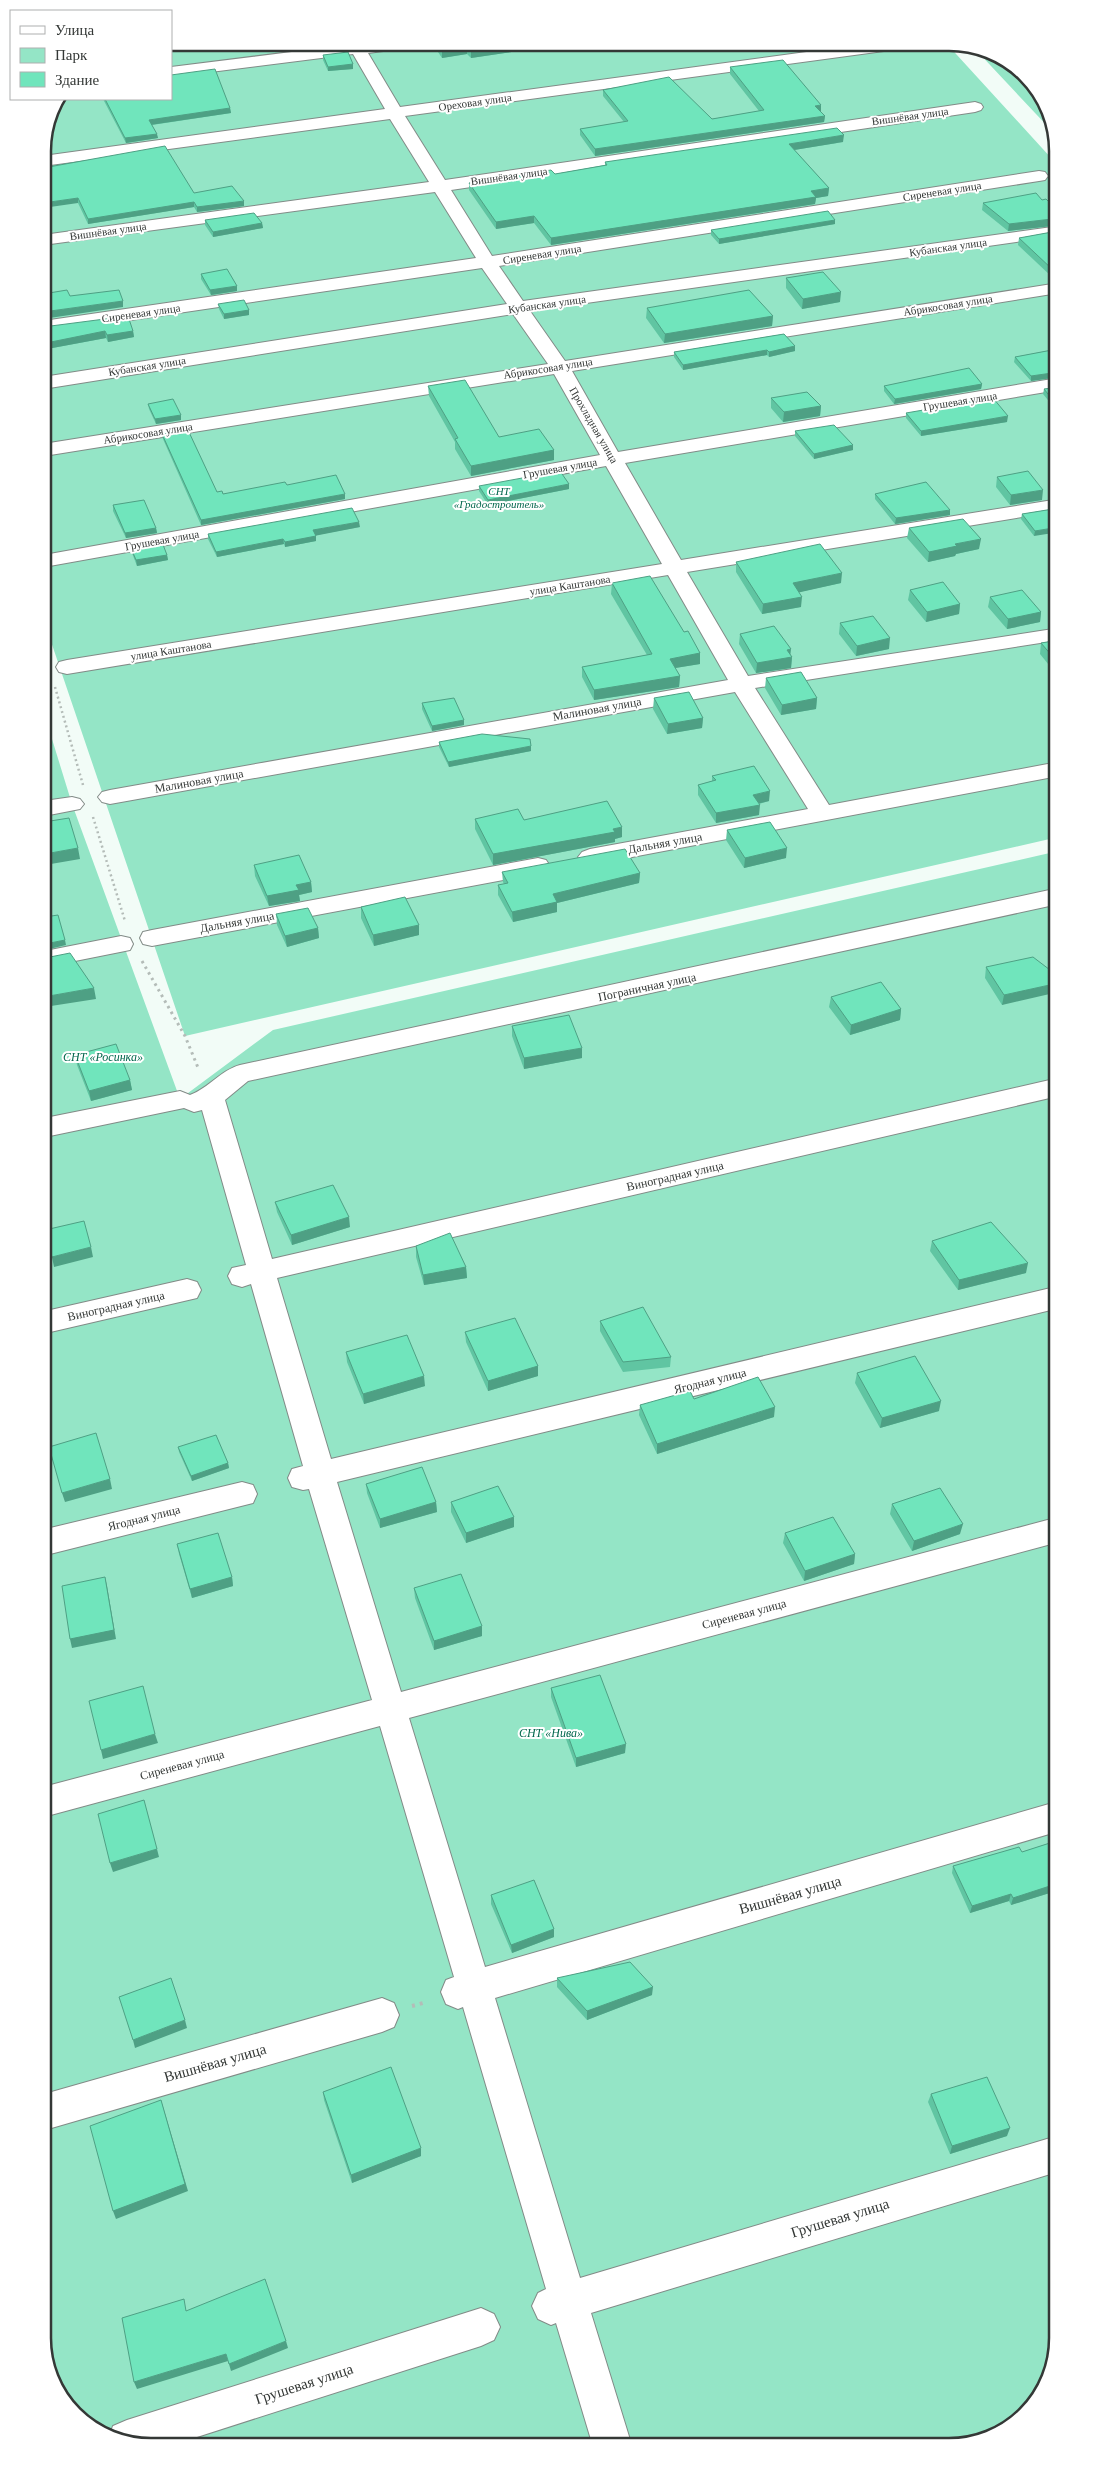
<svg xmlns="http://www.w3.org/2000/svg" width="1100" height="2489" font-family="'Times New Roman',serif">
	<rect width="100%" height="100%" fill="#f2fcf7"/>
	<path fill="#94e5c6" d="M171 43H946L1052 159 1054 838 185 1036 44 621 43 144 51 109 58 99H171Z
		M976 50 1015 65 1052 116V131Z
		M44 713 72 804 180 1099 273 1030 1054 852 1057 2338 1039 2399 984 2441 144 2446 85 2424 48 2373Z"/>
	<g fill="none" stroke-linecap="round" stroke-linejoin="round">
		<defs>
			<path id="street" d="M346 43H414L412 46 406 48 368 53 400 107 873 43H914L906 48 405 116 445 180 975 102 981 104 983 107 981 110 975 112 451 190 492 256 1039 171 1045 172 1048 176 1045 180 1039 181 499 266 523 301 1052 227V237L530 311 565 361 1052 284V294L572 371 618 452 1052 379V391L625 463 681 560 1053 500V512L687 572 748 676 1053 629V641L755 688 829 805 1053 763V777L590 865 582 862 578 857 582 852 590 849 808 809 735 692 110 804 102 802 98 797 102 792 110 790 728 680 668 575 67 674 59 672 56 667 59 662 67 660 662 564 606 466 44 567V555L600 455 554 374 44 456 43 444 548 364 513 314 43 389V377L507 304 482 268 43 333V321L476 258 435 192 43 245V235L429 182 390 119 43 166V156L385 109 353 54 171 77V67L347 45Z
				M72 797 80 799 84 804 80 809 44 816V801Z
				M538 858 546 860 550 866 546 872 152 946 143 944 140 938 143 932 152 930Z
				M1054 889V905L248 1081 225 1100 272 1259 1054 1079V1097L277 1278 331 1459 1055 1287V1309L337 1482 401 1692 1055 1518V1543L409 1718 485 1967 1056 1802V1832L495 1998 580 2278 1057 2136V2172L591 2313 631 2443H592L556 2323 551 2325 538 2319 532 2306 538 2293 546 2289 463 2007 458 2009 446 2004 441 1992 446 1980 454 1977 380 1726 47 1816V1786L372 1700 309 1489 303 1490 292 1487 288 1478 292 1469 303 1466 251 1284 242 1287 232 1284 228 1276 232 1268 246 1265 202 1110 194 1112 184 1108 45 1137V1118L180 1091 190 1095C209 1088 221 1070 240 1065Z
				M121 936 130 938 133 944 130 950 45 967V951Z
				M187 1279 197 1282 201 1290 197 1298 46 1333V1311Z
				M242 1482 253 1485 257 1494 253 1503 46 1555V1529Z
				M382 1998 394 2003 399 2015 394 2027 382 2032 48 2129V2093Z
				M481 2308 494 2314 500 2327 494 2340 481 2346 169 2446H144L110 2434 113 2426 127 2420Z"/>
		</defs>
		<use href="#street" stroke="#828b87" stroke-width="2"/>
		<path stroke="#b4bcb8" stroke-width="2.5" stroke-dasharray="2 3" stroke-linecap="butt" d="M55 687 83 785
			M93 817 125 921"/>
		<path stroke="#b4bcb8" stroke-width="3" stroke-dasharray="2.5 4" stroke-linecap="butt" d="M142 961 185 1036 199 1070"/>
		<path stroke="#b4bcb8" stroke-width="4" stroke-dasharray="3 5" stroke-linecap="butt" d="M412 2006 427 2002"/>
		<use href="#street" fill="#fff" fill-rule="evenodd"/>
	</g>
	<path fill="#60c5a2" d="M432 43H526V50L471 58 467 54 442 58Z
		M323 55 353 64V69L328 71 323 60Z
		M730 67 821 112 825 116 824 122 595 156 580 135V129L624 122 603 96V90L712 119 759 111 730 74Z
		M103 99H171L230 108 231 113 152 125 158 138 126 143Z
		M843 142 794 150 829 188 828 196 816 198 815 204 551 245 534 223 496 229 469 190V183L555 174 605 165V162Z
		M43 168 194 193 244 206 197 212 194 207 88 224 78 203Z
		M1042 200 1052 205V226L1008 231 982 210 983 203Z
		M205 220 262 223 263 228 213 237 205 225Z
		M835 220V224L719 244 711 235V230Z
		M1052 232V277L1018 245 1019 238Z
		M201 274 237 291 211 295 201 279Z
		M786 278 840 302 802 309 786 288Z
		M218 304 249 310V315L224 319 219 309Z
		M647 308 773 316 772 326 664 343 646 318Z
		M43 327 133 331 134 337 108 342 106 338 47 349 43 341Z
		M784 334 795 351 769 357 767 355 683 370 674 357V352Z
		M1052 350V378L1031 381 1014 362 1015 357Z
		M982 384 981 389 894 404 884 391V386Z
		M428 386 499 437 554 450V460L471 476 455 449V442L429 396Z
		M1052 388V405L1043 394 1044 389Z
		M771 398 821 406 820 416 783 422 771 408Z
		M148 404 181 420 156 424 149 409Z
		M906 413 1007 422 921 436 906 418Z
		M795 431 853 445V450L814 459 795 436Z
		M162 434 217 492 223 494 287 485 345 499 201 525 163 439Z
		M997 477 1042 500 1010 505 996 487Z
		M479 486 569 489 488 505 479 491Z
		M875 494 950 515 895 524 875 499Z
		M113 505 156 528 157 533 126 538 113 511Z
		M1053 509 1034 536 1021 519 1022 514Z
		M360 527 316 535V541L285 547 284 544 217 557 208 539V534Z
		M909 528 979 549 956 554 955 556 928 562 907 538Z
		M131 548 167 555 168 560 137 566 132 553Z
		M736 562 841 583 799 592 801 607 762 614 736 572Z
		M612 583 684 632 700 653V664L675 668 680 676 679 687 594 700 582 677V667L647 655 611 594Z
		M910 590 960 604 959 614 926 622 908 600Z
		M990 597 1041 612 1040 622 1007 629 988 607Z
		M840 623 889 649 856 656 839 634Z
		M740 634 790 655 792 657 791 668 756 673 739 644Z
		M1053 641V670L1040 654 1041 643Z
		M766 678 817 698 816 709 781 715 765 688Z
		M654 698 703 718 702 728 667 734 653 709Z
		M422 703 464 725 432 731 422 709Z
		M439 742 531 751 449 767 439 747Z
		M712 776 769 801 759 804V815L716 823 698 795V785L712 781Z
		M475 819 524 820 622 837 615 839V842L493 865 475 829Z
		M727 830 786 858 744 868 726 840Z
		M254 865 311 882 312 892 299 895 300 901 269 906 255 876Z
		M502 872 640 873 639 883 557 903V912L513 922 498 895V885L504 884 503 882Z
		M361 907 419 935 374 946 361 918Z
		M276 914 318 928 319 938 287 947 277 925Z
		M986 967 1054 973 1002 1005 985 978Z
		M831 997 901 1009 900 1020 850 1035 829 1007Z
		M512 1026 582 1058 524 1069 512 1036Z
		M75 1055 130 1080 132 1090 91 1101 77 1065Z
		M275 1202 350 1227 292 1245 277 1212Z
		M932 1241 1026 1273 958 1290 930 1251Z
		M416 1246 466 1267 467 1278 424 1285 416 1257Z
		M600 1321 671 1357 670 1367 623 1372 600 1331Z
		M465 1332 538 1366V1376L488 1391 466 1342Z
		M346 1352 425 1386 364 1404 347 1362Z
		M857 1373 939 1411 880 1428 855 1383Z
		M640 1405 774 1417 657 1454 639 1415Z
		M178 1447 228 1463 229 1468 192 1481 179 1452Z
		M366 1484 436 1502 437 1512 380 1528 367 1493Z
		M451 1502 514 1527 466 1543 451 1512Z
		M892 1504 960 1534 912 1551 890 1514Z
		M785 1533 855 1554 854 1564 804 1581 783 1543Z
		M177 1544 232 1577 233 1586 192 1598 179 1554Z
		M414 1588 482 1636 434 1650 415 1598Z
		M551 1688 625 1753 576 1767 551 1697Z
		M1056 1841V1891L1011 1905 1009 1901 970 1913 952 1873 953 1866 1022 1852Z
		M491 1895 554 1937 512 1953 491 1904Z
		M557 1978 652 1995 587 2020 557 1987Z
		M323 2092 421 2156 352 2183 324 2100Z
		M931 2094 1007 2136 950 2154 928 2102Z"/>
	<path fill="#4ea084" d="M317 43H342V44L317 47Z
		M526 43V50L471 58V52Z
		M467 48V54L442 58V51Z
		M353 64V69L328 71V67Z
		M821 105V112L815 106Z
		M230 108 231 113 150 125 149 120Z
		M825 116 824 122 595 156V149Z
		M157 134 158 138 126 143 125 138Z
		M844 135 843 142 788 151 789 144Z
		M829 188 828 196 816 198 815 204 551 245V238Z
		M78 198V203L43 208V203Z
		M244 201V206L197 212V207Z
		M194 202V207L88 224V219Z
		M534 216V223L496 229V222Z
		M1052 219V226L1008 231 1009 224Z
		M835 220V224L719 244V239Z
		M262 223 263 228 213 237V232Z
		M237 286V291L211 295 210 290Z
		M841 292 840 302 802 309 803 299Z
		M123 301V307L43 319V312Z
		M249 310V315L224 319V314Z
		M773 316 772 326 664 343 665 334Z
		M105 331 106 338 47 349 46 343Z
		M133 331 134 337 108 342 107 335Z
		M795 346V351L769 357V352Z
		M767 350V355L683 370V365Z
		M1052 373V378L1031 381V376Z
		M982 384 981 389 894 404 895 399Z
		M821 406 820 416 783 422 784 412Z
		M181 415V420L156 424 155 419Z
		M1008 416 1007 422 921 436V431Z
		M853 445V450L814 459V454Z
		M554 450V460L471 476V466Z
		M569 484V489L488 505V500Z
		M1043 490 1042 500 1010 505 1011 495Z
		M345 494V499L201 525V520Z
		M950 510V515L895 524 896 518Z
		M359 522 360 527 314 536 313 530Z
		M156 528 157 533 126 538 125 533Z
		M1053 528V533L1034 536 1035 531Z
		M316 536V541L285 547V542Z
		M283 539 284 544 217 557 216 552Z
		M981 539 979 549 956 554 955 556 928 562 929 552 955 544Z
		M167 555 168 560 137 566 136 560Z
		M842 573 841 583 792 594 793 583Z
		M802 597 801 607 762 614 763 604Z
		M960 604 959 614 926 622 927 612Z
		M1041 612 1040 622 1007 629 1008 619Z
		M890 638 889 649 856 656 857 646Z
		M791 649 790 658 792 657 791 668 756 673 757 663Z
		M700 653V664L669 669 670 659Z
		M680 676 679 687 594 700V690Z
		M817 698 816 709 781 715 782 705Z
		M703 718 702 728 667 734 668 724Z
		M464 720V725L432 731V726Z
		M531 746V751L449 767 448 762Z
		M770 791 769 801 752 805 753 795Z
		M760 805 759 815 716 823V813Z
		M622 827V837L615 839V842L493 865V854Z
		M78 848 80 859 45 865V854Z
		M787 848 786 858 744 868 745 858Z
		M640 873 639 883 557 903V912L513 922 512 912 553 894Z
		M311 882 312 892 299 895 300 901 269 906 267 896 296 885Z
		M419 925V935L374 946 373 935Z
		M318 928 319 938 287 947 285 936Z
		M65 940 66 945 45 950V944Z
		M1054 984V993L1002 1005 1004 995Z
		M94 988 96 999 51 1006 49 996Z
		M901 1009 900 1020 850 1035 851 1025Z
		M582 1048V1058L524 1069V1058Z
		M130 1080 132 1090 91 1101 89 1091Z
		M48 1176 50 1186 45 1187V1177Z
		M349 1217 350 1227 292 1245 291 1235Z
		M91 1247 93 1257 54 1267 52 1257Z
		M1028 1263 1026 1273 958 1290 959 1280Z
		M466 1267 467 1278 424 1285 423 1275Z
		M538 1366V1376L488 1391V1381Z
		M424 1376 425 1386 364 1404 363 1394Z
		M941 1401 939 1411 880 1428 882 1418Z
		M775 1407 774 1417 657 1454V1444Z
		M228 1463 229 1468 192 1481 191 1476Z
		M110 1479 112 1489 65 1502 62 1493Z
		M436 1502 437 1512 380 1528V1519Z
		M514 1517V1527L466 1543V1533Z
		M963 1524 960 1534 912 1551 914 1541Z
		M855 1554 854 1564 804 1581 805 1571Z
		M105 1577 107 1586 116 1639 72 1648 70 1639Z
		M232 1577 233 1586 192 1598 190 1589Z
		M482 1626V1636L434 1650V1641Z
		M155 1734 158 1743 103 1759 101 1750Z
		M626 1744 625 1753 576 1767V1758Z
		M47 1767 49 1777 47 1778Z
		M157 1849 159 1857 113 1872 110 1863Z
		M1056 1884V1891L1011 1905 1013 1898Z
		M1011 1894 1009 1901 970 1913 972 1906Z
		M554 1929V1937L512 1953 511 1945Z
		M653 1987 652 1995 587 2020V2011Z
		M185 2020 187 2028 135 2048 133 2040Z
		M161 2100 188 2191 116 2219 113 2211Z
		M1010 2128 1007 2136 950 2154 952 2146Z
		M421 2148V2156L352 2183 351 2175Z
		M286 2341 288 2348 231 2371 229 2364Z
		M226 2354 228 2361 137 2389 134 2382Z"/>
	<path fill="#70e5bc" stroke="#4ea084" d="M436 43H526L471 52 467 48 442 51Z
		M348 52 353 64 328 67 323 55Z
		M783 60 821 105 815 106 825 116 595 149 580 129 628 121 603 90 669 77 712 119 764 110 730 67Z
		M215 69 230 108 149 120 157 134 125 138 105 99H171V75Z
		M837 128 844 135 789 144 829 188 811 191 816 197 551 238 534 216 496 222 469 183 551 170 555 174 607 165 605 162Z
		M165 146 194 193 232 186 244 201 197 207 194 202 88 219 78 198 43 203V168Z
		M1036 193 1042 200 1046 199 1052 205V219L1009 224 983 203Z
		M828 211 835 220 719 239 711 230Z
		M254 213 262 223 213 232 205 220Z
		M1052 232V269L1019 238Z
		M227 269 237 286 210 290 201 274Z
		M823 272 841 292 803 299 786 278Z
		M67 290 70 296 119 290 123 301 43 312V294Z
		M749 290 773 316 665 334 647 308Z
		M244 300 249 310 224 314 218 304Z
		M128 316 133 331 107 335 105 331 46 343 43 336V327Z
		M784 334 795 346 769 352 767 350 683 365 674 352Z
		M1052 350V373L1031 376 1015 357Z
		M969 368 982 384 895 399 884 386Z
		M465 380 499 437 539 429 554 450 471 466 455 439 458 438 428 386Z
		M1052 388V399L1044 389Z
		M807 392 821 406 784 412 771 398Z
		M993 398 1008 416 921 431 906 413Z
		M173 399 181 415 155 419 148 404Z
		M834 425 853 445 814 454 795 431Z
		M188 430 217 492 222 491 223 494 285 482 287 485 336 475 345 494 201 520 162 434Z
		M560 471 569 484 488 500 479 486Z
		M1028 471 1043 490 1011 495 997 477Z
		M926 482 950 510 896 518 875 494Z
		M144 500 156 528 125 533 113 505Z
		M352 508 359 522 313 530 316 536 285 542 283 539 216 552 208 534Z
		M1053 509V528L1035 531 1022 514Z
		M963 519 981 539 955 544 957 546 929 552 909 528Z
		M162 542 167 555 136 560 131 548Z
		M820 544 842 573 793 583 802 597 763 604 736 562Z
		M650 576 684 632 688 631 700 653 670 659 680 676 594 690 582 667 652 654 612 583Z
		M943 582 960 604 927 612 910 590Z
		M1022 590 1041 612 1008 619 990 597Z
		M873 616 890 638 857 646 840 623Z
		M774 626 791 649 787 650 792 657 757 663 740 634Z
		M1053 641V657L1041 643Z
		M801 672 817 698 782 705 766 678Z
		M689 692 703 718 668 724 654 698Z
		M454 698 464 720 432 726 422 703Z
		M482 734 530 739 531 746 448 762 439 742Z
		M754 766 770 791 753 795 760 805 716 813 698 785 716 780 712 776Z
		M607 801 622 827 613 829 615 832 493 854 475 819 518 809 524 820Z
		M69 818 78 848 45 854 44 822Z
		M770 822 787 848 745 858 727 830Z
		M625 849 640 873 553 894 557 902 512 912 498 885 508 883 502 872Z
		M299 855 311 882 296 885 299 890 267 896 254 865Z
		M405 897 419 925 373 935 361 907Z
		M308 908 318 928 285 936 276 914Z
		M58 915 65 940 45 944V917Z
		M70 953 94 988 49 996 45 972V958Z
		M1033 957 1054 973V984L1004 995 986 967Z
		M881 982 901 1009 851 1025 831 997Z
		M569 1015 582 1048 524 1058 512 1026Z
		M116 1044 130 1080 89 1091 75 1055Z
		M45 1168 48 1176 45 1177Z
		M333 1185 349 1217 291 1235 275 1202Z
		M84 1221 91 1247 52 1257 45 1234V1230Z
		M991 1222 1028 1263 959 1280 932 1241Z
		M450 1233 466 1267 423 1275 416 1246Z
		M643 1307 671 1357 623 1362 600 1321Z
		M515 1318 538 1366 488 1381 465 1332Z
		M407 1335 424 1376 363 1394 346 1352Z
		M915 1356 941 1401 882 1418 857 1373Z
		M758 1377 775 1407 657 1444 640 1405 690 1391 694 1399Z
		M96 1433 110 1479 62 1493 49 1447Z
		M216 1435 228 1463 191 1476 178 1447Z
		M422 1467 436 1502 380 1519 366 1484Z
		M498 1486 514 1517 466 1533 451 1502Z
		M940 1488 963 1524 914 1541 892 1504Z
		M833 1517 855 1554 805 1571 785 1533Z
		M218 1533 232 1577 190 1589 177 1544Z
		M461 1574 482 1626 434 1641 414 1588Z
		M105 1577 114 1630 70 1639 62 1586Z
		M600 1675 626 1744 576 1758 551 1688Z
		M143 1686 155 1734 101 1750 89 1701Z
		M144 1800 157 1849 110 1863 98 1814Z
		M1056 1841V1884L1013 1898 1011 1894 972 1906 953 1866 1019 1847 1022 1852Z
		M534 1880 554 1929 511 1945 491 1895Z
		M630 1962 653 1987 587 2011 557 1978Z
		M171 1978 185 2020 133 2040 119 1997Z
		M391 2067 421 2148 351 2175 323 2092Z
		M987 2077 1010 2128 952 2146 931 2094Z
		M161 2100 185 2184 113 2211 90 2126Z
		M265 2279 286 2341 229 2364 226 2354 134 2382 122 2318 184 2299 186 2311Z
		M268 2440 270 2445 255 2446Z"/>
	<g text-anchor="middle" dominant-baseline="central" stroke-width="4" stroke-linejoin="round" paint-order="stroke">
		<g font-size="11" fill="#343836" stroke="#fff">
			<text transform="translate(475 102) rotate(-8)">Ореховая улица</text>
			<text transform="translate(910 116) rotate(-8)">Вишнёвая улица</text>
			<text transform="translate(509 176) rotate(-8)">Вишнёвая улица</text>
			<text transform="translate(942 191) rotate(-9)">Сиреневая улица</text>
			<text transform="translate(108 231) rotate(-8)">Вишнёвая улица</text>
			<text transform="translate(948 247) rotate(-8)">Кубанская улица</text>
			<text transform="translate(542 254) rotate(-9)">Сиреневая улица</text>
			<text transform="translate(547 304) rotate(-8)">Кубанская улица</text>
			<text transform="translate(948 305) rotate(-9)">Абрикосовая улица</text>
			<text transform="translate(141 313) rotate(-8)">Сиреневая улица</text>
			<text transform="translate(147 366) rotate(-9)">Кубанская улица</text>
			<text transform="translate(548 368) rotate(-9)">Абрикосовая улица</text>
			<text transform="translate(960 401) rotate(-9)">Грушевая улица</text>
			<text transform="translate(594 425) rotate(60)">Прохладная улица</text>
			<text transform="translate(148 433) rotate(-9)">Абрикосовая улица</text>
			<text transform="translate(560 468) rotate(-10)">Грушевая улица</text>
			<text transform="translate(162 540) rotate(-10)">Грушевая улица</text>
			<text transform="translate(570 585) rotate(-9)">улица Каштанова</text>
			<text transform="translate(171 650) rotate(-9)">улица Каштанова</text>
		</g>
		<g font-size="11" font-style="italic" fill="#04684e" stroke="#fff">
			<text x="499" y="491">СНТ<tspan x="499" dy="13">«Градостроитель»</tspan></text>
		</g>
		<g font-size="12" fill="#343836" stroke="#fff">
			<text transform="translate(597 709) rotate(-10)">Малиновая улица</text>
			<text transform="translate(199 781) rotate(-10)">Малиновая улица</text>
			<text transform="translate(665 843) rotate(-10)">Дальняя улица</text>
			<text transform="translate(237 922) rotate(-10)">Дальняя улица</text>
			<text transform="translate(647 987) rotate(-12)">Пограничная улица</text>
			<text transform="translate(675 1176) rotate(-13)">Виноградная улица</text>
			<text transform="translate(116 1306) rotate(-13)">Виноградная улица</text>
			<text transform="translate(710 1381) rotate(-14)">Ягодная улица</text>
			<text transform="translate(144 1518) rotate(-14)">Ягодная улица</text>
			<text transform="translate(744 1614) rotate(-15)">Сиреневая улица</text>
			<text transform="translate(182 1765) rotate(-15)">Сиреневая улица</text>
		</g>
		<g font-size="12" font-style="italic" fill="#04684e" stroke="#fff">
			<text x="103" y="1057">СНТ «Росинка»</text>
			<text x="551" y="1733">СНТ «Нива»</text>
		</g>
		<g font-size="15" fill="#343836" stroke="#fff">
			<text transform="translate(790 1895) rotate(-16)">Вишнёвая улица</text>
			<text transform="translate(215 2063) rotate(-16)">Вишнёвая улица</text>
			<text transform="translate(840 2218) rotate(-17)">Грушевая улица</text>
			<text transform="translate(304 2384) rotate(-18)">Грушевая улица</text>
		</g>
	</g>
	<path d="M0 0H1100V2489H0ZM151 51H949A100 100 0 0 1 1049 151V2338A100 100 0 0 1 949 2438H151A100 100 0 0 1 51 2338V151A100 100 0 0 1 151 51Z" fill="#fff" fill-rule="evenodd"/>
	<path fill="none" stroke="#343836" stroke-width="2.5" d="M151 51H949A100 100 0 0 1 1049 151V2338A100 100 0 0 1 949 2438H151A100 100 0 0 1 51 2338V151A100 100 0 0 1 151 51Z"/>
	<rect x="10" y="10" width="162" height="90" fill="#ffffff" stroke="#aeafaf"/>
	<rect x="20" y="26" width="25" height="8" fill="#ffffff" stroke="#aeafaf"/>
	<text x="55" y="35" font-size="15" fill="#343836">Улица</text>
	<rect x="20" y="48" width="25" height="15" fill="#94e5c6" stroke="#aeafaf"/>
	<text x="55" y="60" font-size="15" fill="#343836">Парк</text>
	<rect x="20" y="72" width="25" height="15" fill="#70e5bc" stroke="#aeafaf"/>
	<text x="55" y="85" font-size="15" fill="#343836">Здание</text>
</svg>
